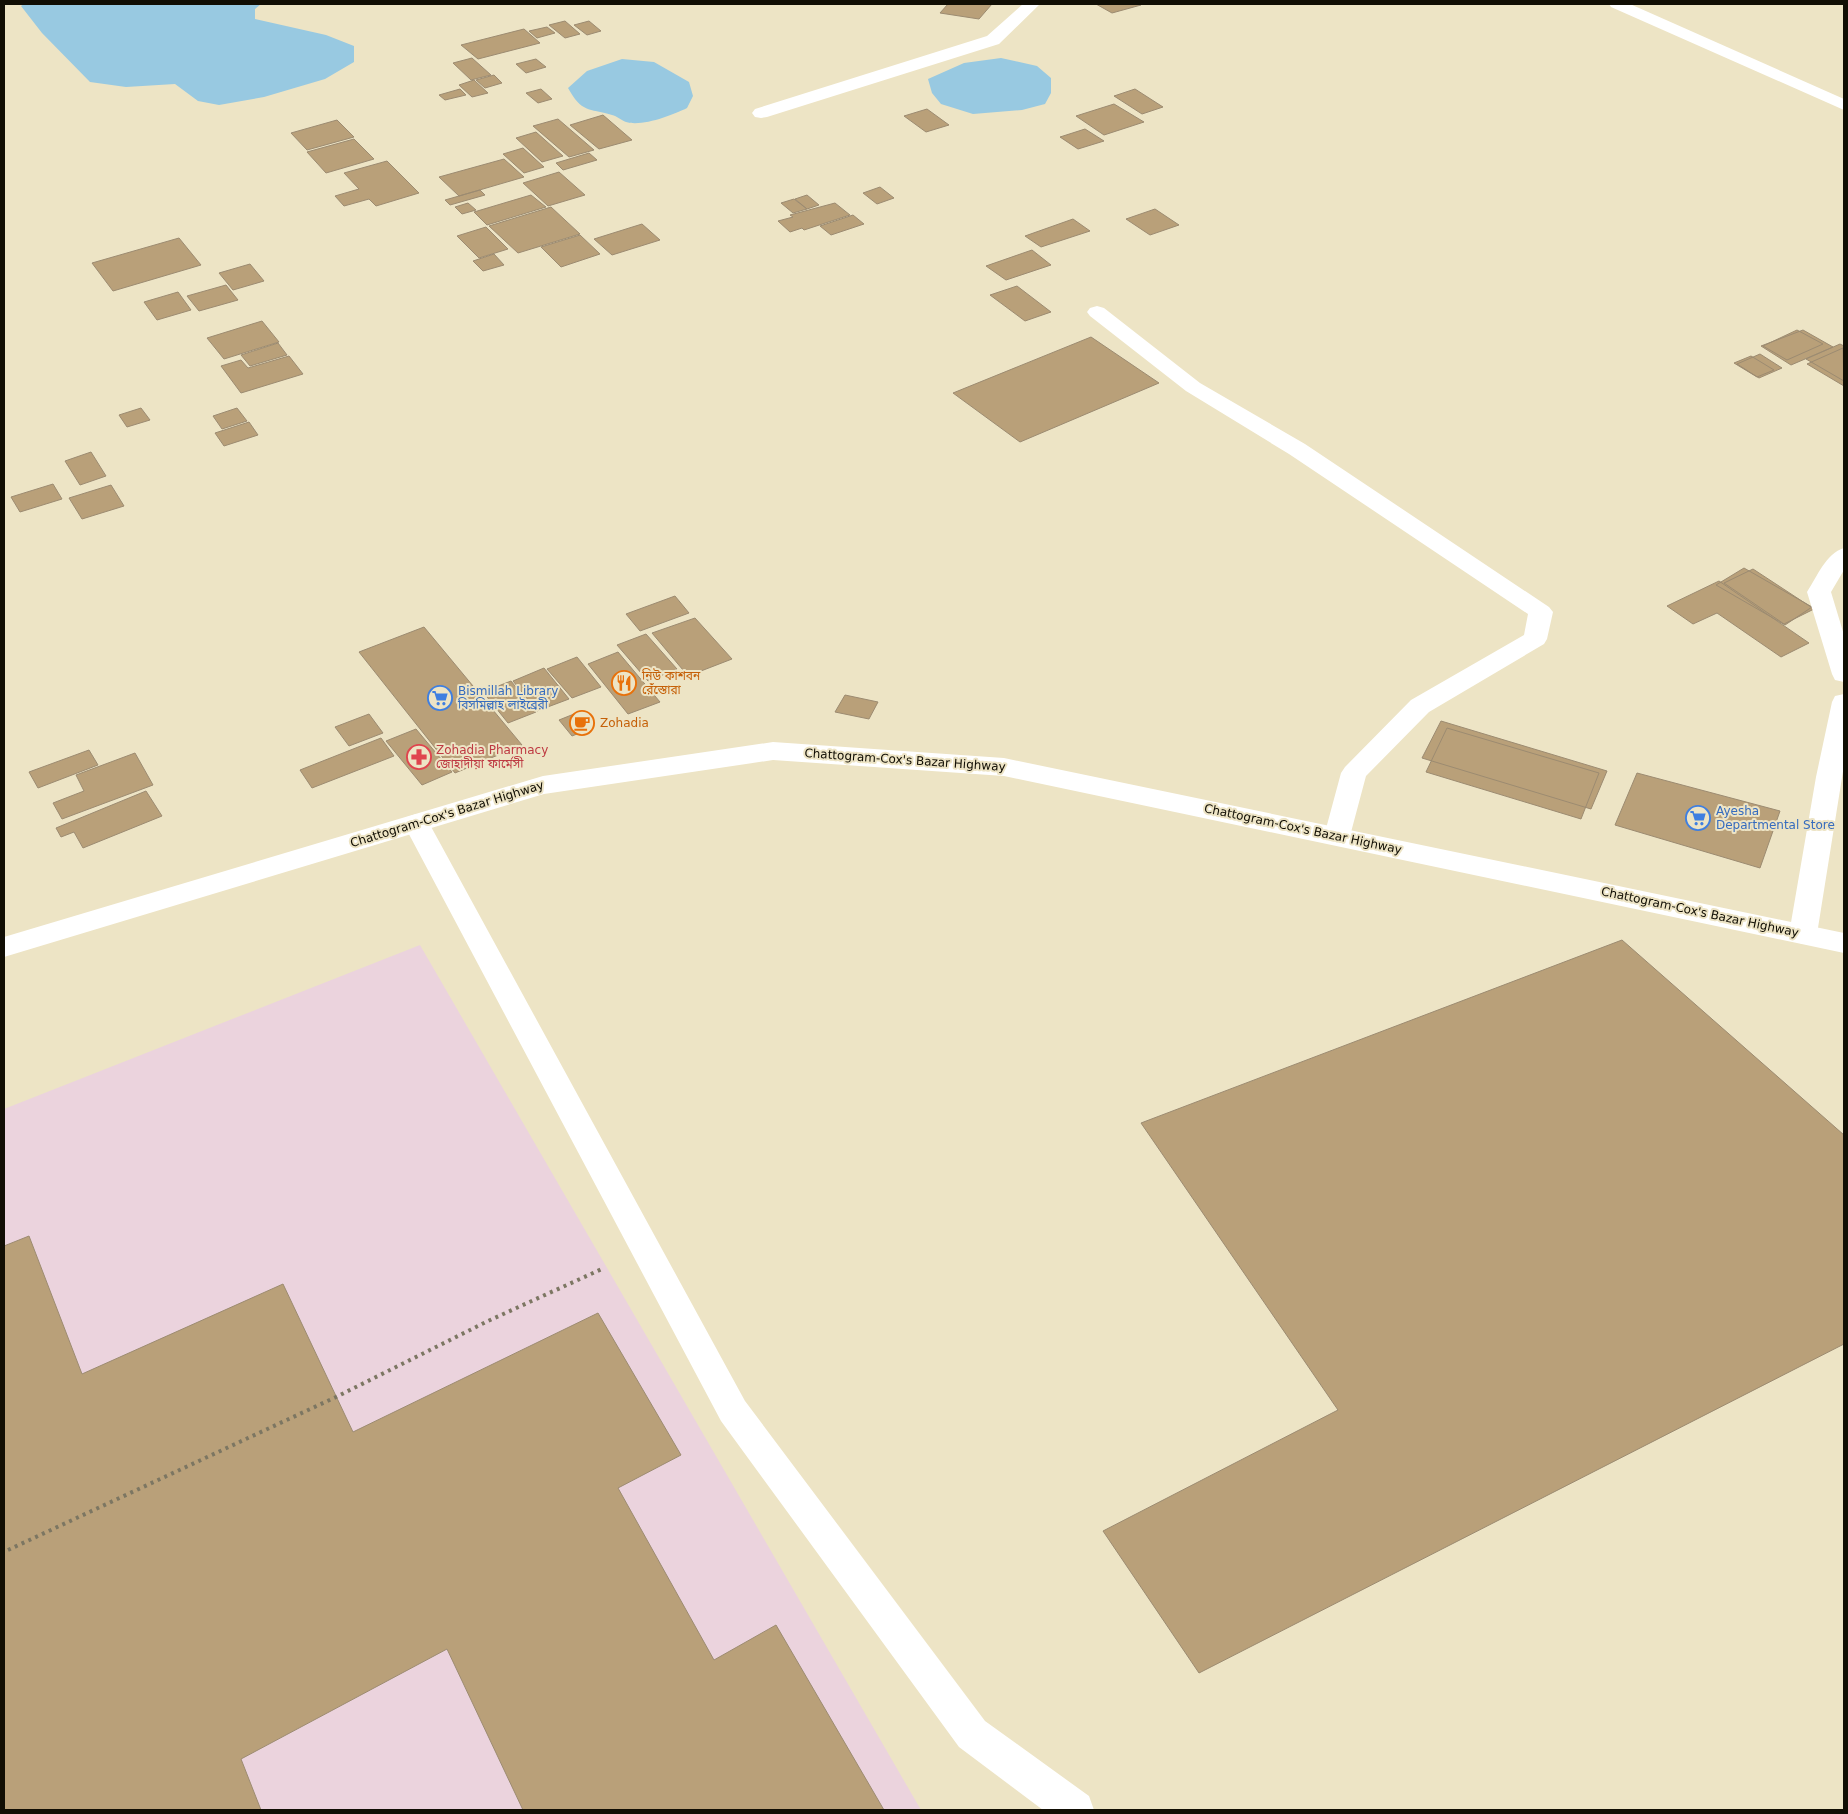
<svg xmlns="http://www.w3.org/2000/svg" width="1848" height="1814" font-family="'DejaVu Sans','Noto Sans Bengali',sans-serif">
	<rect width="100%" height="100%" fill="#ede4c5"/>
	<path fill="#ebd3dd" d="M420 945 921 1810H4V1109Z"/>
	<path fill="#98c9e1" d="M24 4H261L255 9V19L326 35 354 46V62L325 79 264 97 219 105 198 101 175 84 126 87 90 82 42 33 21 6Z
		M1001 58 1037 66 1051 78V93L1045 104 1022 110 973 114 941 104 932 93 928 79 964 63Z
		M622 59 654 62 689 82 693 96 687 108C673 115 642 127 626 122 621 120 617 116 612 115 588 108 582 113 568 88L587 71Z"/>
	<path fill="#b9a079" stroke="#9c8b71" d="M948 4H992L979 19 940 13Z
		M1096 4H1139L1141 5 1112 13Z
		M565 21 580 34 565 38 549 25Z
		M589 21 601 31 587 35 574 25Z
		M547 27 555 33 537 38 529 31Z
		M524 29 540 43 478 59 461 45Z
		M472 58 491 75 471 80 453 63Z
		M536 59 546 67 526 73 516 64Z
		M494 75 502 83 485 88 476 80Z
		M474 80 488 93 472 97 459 85Z
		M460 89 466 95 445 100 439 95Z
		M541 89 552 99 538 103 526 93Z
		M1135 89 1163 107 1142 114 1114 96Z
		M1114 104 1144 122 1104 135 1076 116Z
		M927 109 949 125 926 132 904 116Z
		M603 115 632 140 599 149 570 125Z
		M558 119 594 150 569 157 533 126Z
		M337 120 354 137 307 150 291 133Z
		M1085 129 1104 141 1078 149 1060 137Z
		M536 132 563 156 542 162 516 138Z
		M354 139 374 159 326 173 307 152Z
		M523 148 544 167 524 173 503 154Z
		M589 153 597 160 563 170 556 163Z
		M504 159 524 177 459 196 439 177Z
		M387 161 419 193 376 206 369 199 344 206 335 196 359 189 344 173Z
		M559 172 585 195 548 206 523 183Z
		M880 187 894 198 877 204 863 193Z
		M480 190 485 195 450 205 445 200Z
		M531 195 546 207 487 225 474 212Z
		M807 195 819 205 807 209 795 199Z
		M794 199 807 209 793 213 781 203Z
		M468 203 476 210 462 214 455 207Z
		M835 203 850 215 804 230 802 228 790 232 778 221 793 217 790 215Z
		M551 207 580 234 518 253 489 226Z
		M1155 209 1179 225 1150 235 1126 219Z
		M853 215 864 224 831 235 820 226Z
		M1073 219 1090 231 1041 247 1025 236Z
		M642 224 660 240 612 255 594 239Z
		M486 227 508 249 479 258 457 236Z
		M580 235 600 254 561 267 541 247Z
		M179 238 201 265 113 291 92 263Z
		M1032 250 1051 265 1006 280 986 266Z
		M494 254 504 265 483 271 473 261Z
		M250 264 264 281 233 290 219 273Z
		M226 285 238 300 199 311 187 296Z
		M1017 286 1051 312 1025 321 990 295Z
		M178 292 191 310 157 320 144 302Z
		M262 321 279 342 224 359 207 338Z
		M1797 330 1823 344 1787 360 1763 346Z
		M1803 330 1833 347 1791 365 1761 346Z
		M1091 337 1159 383 1020 442 953 393Z
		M278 343 287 355 250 366 241 355Z
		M1840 344 1844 346V381L1806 359Z
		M1843 348 1844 386 1807 364Z
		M1760 354 1782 368 1759 378 1737 364Z
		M289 356 303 374 241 393 221 366 241 360 248 368Z
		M1751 356 1774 370 1757 377 1734 363Z
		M141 408 150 420 127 427 119 415Z
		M237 408 247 421 222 429 213 416Z
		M249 422 258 435 224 446 215 433Z
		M91 452 106 476 80 485 65 461Z
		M53 484 62 499 20 512 11 497Z
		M111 485 124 506 82 519 69 498Z
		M1744 568 1812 607 1785 625 1716 585Z
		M1753 569 1814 609 1784 624 1724 583Z
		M1719 581 1809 643 1781 657 1717 613 1693 624 1667 606Z
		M675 596 689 613 640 631 626 614Z
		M695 618 732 659 688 676 652 633Z
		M424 627 522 745 455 773 359 652Z
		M646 634 677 669 648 681 617 645Z
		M618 652 660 702 628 714 588 664Z
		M577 657 601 687 572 698 547 669Z
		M544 668 569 699 537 711 513 681Z
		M511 681 536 712 508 723 483 692Z
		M845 695 878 702 869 719 835 712Z
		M579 712 592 728 572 736 559 720Z
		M369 714 383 733 349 746 335 727Z
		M1441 721 1607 771 1591 809 1422 758Z
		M1447 728 1599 773 1581 819 1426 772Z
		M416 729 452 772 422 785 386 741Z
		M381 738 394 756 312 788 300 770Z
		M89 750 98 765 38 788 29 772Z
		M135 753 153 785 62 819 53 803 84 791 76 775Z
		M1637 773 1780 811 1760 868 1615 825Z
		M146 791 162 816 83 848 74 832 61 837 56 828Z
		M1622 940 1844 1135V1344L1199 1673 1103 1531 1338 1410 1141 1123Z
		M29 1236 82 1374 283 1284 353 1432 598 1313 681 1455 618 1488 714 1660 776 1625 884 1810H523L447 1649 241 1759 261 1810H4V1246Z"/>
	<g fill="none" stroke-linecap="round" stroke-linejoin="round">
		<path stroke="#7c7662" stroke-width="4" stroke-dasharray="3 4.5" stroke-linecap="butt" d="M8 1550 336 1397 488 1321 604 1268"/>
		<path fill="#fff" fill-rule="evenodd" d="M1023 4H1040L999 44 767 117 761 118 755 117 752 113 755 109 987 36Z
			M1609 4H1630L1844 99V110L1611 7Z
			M1097 306 1104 308 1200 383 1305 444 1549 607 1553 612 1547 639 1544 644 1429 712 1366 776 1350 836 1346 843 1337 845 1328 843 1324 836 1341 773 1345 767 1411 700 1524 635 1528 614 1289 454 1186 391 1090 316 1087 312 1090 308Z
			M1844 548V570L1831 592 1844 635V682L1835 680 1832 674 1807 592C1817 577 1826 553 1844 548Z
			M1844 694V765L1817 934 1813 941 1803 944 1793 941 1789 934 1816 777 1832 702 1835 696Z
			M416 814 425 817 429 823 745 1401 985 1721 1089 1796 1094 1810H1043L959 1747 721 1421 403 823 407 817Z"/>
		<path fill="#fff" fill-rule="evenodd" d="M773 742 1004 758 1844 933V953L1004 776 773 760 544 794 4 957V937L543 776Z"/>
	</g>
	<defs>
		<symbol id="restaurant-ring" viewBox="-11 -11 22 22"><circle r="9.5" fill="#ede4c5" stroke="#e8710a" stroke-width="1.5"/><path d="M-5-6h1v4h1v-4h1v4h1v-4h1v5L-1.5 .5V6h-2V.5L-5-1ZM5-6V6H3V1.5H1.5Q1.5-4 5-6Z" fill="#e8710a"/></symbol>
		<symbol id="supermarket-ring" viewBox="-11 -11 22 22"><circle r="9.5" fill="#ede4c5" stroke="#3f7fe0" stroke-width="1.5"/><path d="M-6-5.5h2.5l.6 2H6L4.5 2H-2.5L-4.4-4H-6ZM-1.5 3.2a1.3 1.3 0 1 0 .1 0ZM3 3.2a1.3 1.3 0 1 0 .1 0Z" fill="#3f7fe0"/></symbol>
		<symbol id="cafe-ring" viewBox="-11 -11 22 22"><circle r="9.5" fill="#ede4c5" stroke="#e8710a" stroke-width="1.5"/><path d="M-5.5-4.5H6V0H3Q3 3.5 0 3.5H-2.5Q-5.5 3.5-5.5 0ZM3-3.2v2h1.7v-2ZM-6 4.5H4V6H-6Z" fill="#e8710a"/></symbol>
		<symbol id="pharmacy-ring" viewBox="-11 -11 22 22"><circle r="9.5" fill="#ede4c5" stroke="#e0444e" stroke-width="1.5"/><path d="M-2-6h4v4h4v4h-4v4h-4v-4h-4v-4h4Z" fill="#e0444e"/></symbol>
	</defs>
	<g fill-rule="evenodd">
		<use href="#restaurant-ring" x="610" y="669" width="28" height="28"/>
		<use href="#supermarket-ring" x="426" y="684" width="28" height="28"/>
		<use href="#cafe-ring" x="568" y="709" width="28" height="28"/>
		<use href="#pharmacy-ring" x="405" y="743" width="28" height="28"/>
		<use href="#supermarket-ring" x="1684" y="804" width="28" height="28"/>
	</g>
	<g text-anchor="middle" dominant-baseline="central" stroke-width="4" stroke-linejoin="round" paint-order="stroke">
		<g font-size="12" fill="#c56008" stroke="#ede4c5" text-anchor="start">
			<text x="642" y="676">নিউ কাশবন<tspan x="642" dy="14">রেঁস্তোরা</tspan></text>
			<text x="600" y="723">Zohadia</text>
		</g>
		<g font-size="12" fill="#366cbe" stroke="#ede4c5" text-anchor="start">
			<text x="458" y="691">Bismillah Library<tspan x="458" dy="14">বিসমিল্লাহ লাইব্রেরী</tspan></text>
			<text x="1716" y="811">Ayesha<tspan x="1716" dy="14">Departmental Store</tspan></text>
		</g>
		<g font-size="12" fill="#be3a42" stroke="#ede4c5" text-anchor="start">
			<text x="436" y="750">Zohadia Pharmacy<tspan x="436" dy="14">জোহাদীয়া ফার্মেসী</tspan></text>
		</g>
		<g font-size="12" fill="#110e04" stroke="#ede4c5">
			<text transform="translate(905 760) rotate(4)">Chattogram-Cox's Bazar Highway</text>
			<text transform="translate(447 814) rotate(-17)">Chattogram-Cox's Bazar Highway</text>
			<text transform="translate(1303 829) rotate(12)">Chattogram-Cox's Bazar Highway</text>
			<text transform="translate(1700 912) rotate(12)">Chattogram-Cox's Bazar Highway</text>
		</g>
	</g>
	<rect width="1848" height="1814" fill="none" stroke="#110e04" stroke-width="10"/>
</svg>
